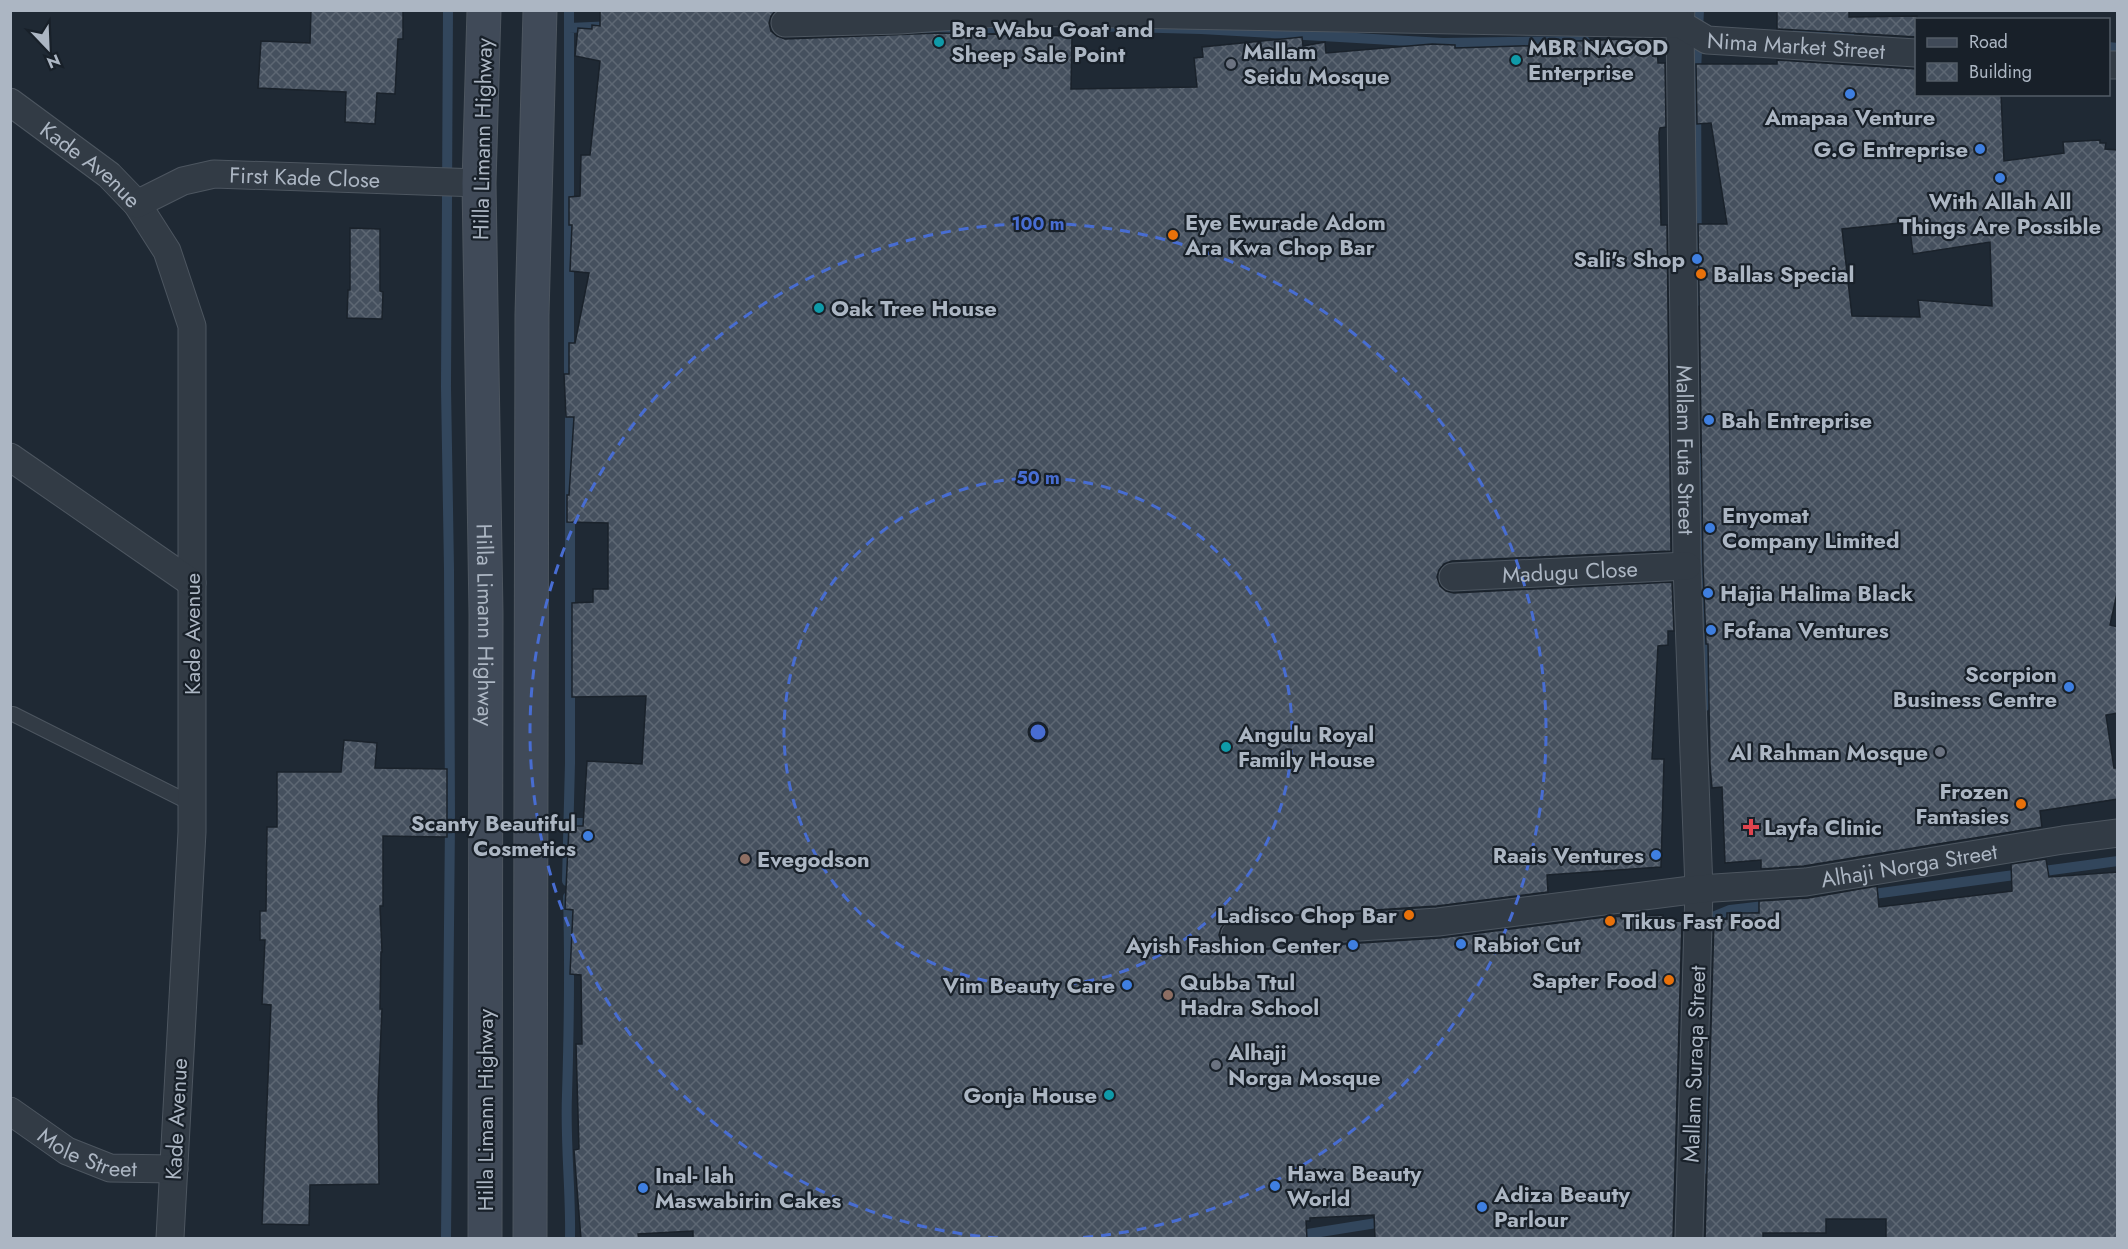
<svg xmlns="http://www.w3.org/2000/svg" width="2128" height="1249" font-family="Jost,sans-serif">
	<defs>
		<pattern id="building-cross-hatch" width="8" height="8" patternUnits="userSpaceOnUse" patternTransform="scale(1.5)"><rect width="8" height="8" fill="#45505e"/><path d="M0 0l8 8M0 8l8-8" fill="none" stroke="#5d6773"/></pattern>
	</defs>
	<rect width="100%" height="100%" fill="#1f2934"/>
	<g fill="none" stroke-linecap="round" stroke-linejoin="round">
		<path stroke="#32465c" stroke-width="10" d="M569 10V387
			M1085 26 1201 29 1443 43 1585 41
			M569 28 614 26
			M884 33 916 34 1030 25
			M1797 33 1850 32
			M2108 47 2118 48
			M1697 301 1696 71 1699 10
			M1699 458 1705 706
			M568 823H588L596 819
			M567 881 570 763V405
			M1866 895 2118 861
			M568 897C570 963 569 1029 567 1095 565 1143 571 1191 570 1238
			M1707 926 1708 919 1730 910 1773 905
			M1707 1080V1169
			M1295 1236 1389 1221
			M446 1238 450 822 449 569 446 387 448 10"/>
	</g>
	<path fill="url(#building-cross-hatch)" stroke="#1a222b" stroke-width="1.5" fill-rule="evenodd" d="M311 10H403V39H398L395 94 377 93 375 124 345 122 346 92 258 88 261 41 310 43Z
		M600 10H776L771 16 769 23 771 31 777 36 785 39 939 33 1072 36 1071 89 1197 87 1194 58 1203 57 1202 47 1302 37 1303 46 1325 42 1326 53 1432 44 1455 45V48L1555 45V42L1624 39H1657L1658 63H1665L1666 127 1660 128 1659 133 1661 225H1667L1671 551 1452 561 1444 564 1439 570 1437 577 1440 586 1446 591 1454 593 1672 582 1674 631H1668V645L1658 646 1652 759H1664L1661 867 1547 875 1548 892 1437 906 1234 919 1226 922 1221 928 1219 935 1222 944 1229 949 1236 951 1439 938 1605 917 1663 915V922L1682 921 1673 1239H1375L1374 1215 1310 1218V1221H1306L1307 1239H693V1231L638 1234 639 1239H581L574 1150 579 1149 576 1044H582L581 975 570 974 573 910 565 909 569 826H583L587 761 642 764 646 696 572 697V603L593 602V589H608V523L567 522V495H569L574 417H566L564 374H569V343H575L589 273 570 271 572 225H569V197L580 196 581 155H590L600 61 575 56 578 28 592 29V25L600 26Z
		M1777 10H1849V17L1917 16V37L1777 29Z
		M1777 60 1917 69V94H2001L2004 161 2064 153 2063 142 2100 140V143H2106L2105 149 2118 150V589L2110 625 2118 627V713L2106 715 2114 768H2118V799L2040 811 2042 827 1804 866 1761 869V860L1725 863 1722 787 1712 788 1710 765 1708 644H1706L1703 566 1698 224H1727L1711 123 1697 124 1696 64H1777ZM1909 222 1913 254 1990 242 1992 306 1918 300 1920 317 1852 316 1842 229Z
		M350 228 380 229V291L383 292 382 319 347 318 348 290H350Z
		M344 740 377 743 375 768 447 769V837L383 836V906H380L382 952H381L380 1009H382L378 1098 379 1184 310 1185 309 1225 262 1224 271 1005 262 1004 265 940H260V911H266L267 827H277V772H341Z
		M2046 859 2049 877 2118 872V1239H1886V1219H1826V1233H1763V1239H1705L1714 920 1727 919V913H1759V901L1808 898 1877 886 1879 907 2012 891 2011 864Z"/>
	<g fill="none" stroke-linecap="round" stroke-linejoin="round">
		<defs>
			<path id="lane" d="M13 714 192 804"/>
			<g id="street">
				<path id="s1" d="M1681 10 1680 24 1687 566 1699 889 1689 1238"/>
				<path id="s2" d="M785 23 900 20 1011 12 1680 24 1707 40 1916 53"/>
				<path d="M2108 65H2118"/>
				<path id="s3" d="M10 102 109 175 137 204 167 251 192 326V832L170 1238"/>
				<path id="s4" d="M137 204 183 181 214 174 479 183"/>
				<path d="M10 457 192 583"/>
				<path id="s5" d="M1453 577 1687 566"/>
				<path id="s6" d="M1235 935 1438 922 1699 889 1806 882 2063 840 2118 833"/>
				<path id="s7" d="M10 1111 67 1151 110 1168 174 1169"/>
			</g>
			<g id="secondary">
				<path id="s8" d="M484 10 479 183 486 614 485 1238"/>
				<path d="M530 1238 532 315 540 10"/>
			</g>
		</defs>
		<use href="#lane" stroke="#4d5660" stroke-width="16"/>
		<use href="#street" stroke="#4d5660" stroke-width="29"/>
		<use href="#secondary" stroke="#4d5660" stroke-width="35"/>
		<use href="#lane" stroke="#323b45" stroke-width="14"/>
		<use href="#street" stroke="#323b45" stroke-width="27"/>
		<use href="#secondary" stroke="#404a58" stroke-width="33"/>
	</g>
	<g fill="none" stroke="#486dd2" stroke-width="3" stroke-dasharray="10 8">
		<circle cx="1038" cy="732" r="254"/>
		<path d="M998 1238A508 508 0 1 1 1078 1238"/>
	</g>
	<g fill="#0f9aa8" stroke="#182029" stroke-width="2">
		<circle cx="939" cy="42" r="6"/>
		<circle cx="1516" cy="60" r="6"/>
		<circle cx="819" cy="308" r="6"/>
		<circle cx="1226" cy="747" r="6"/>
		<circle cx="1109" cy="1095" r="6"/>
	</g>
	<g fill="#6b7280" stroke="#182029" stroke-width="2">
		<circle cx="1231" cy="64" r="6"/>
		<circle cx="1940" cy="752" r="6"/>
		<circle cx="1216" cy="1065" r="6"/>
	</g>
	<g fill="#3f7fe0" stroke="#182029" stroke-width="2">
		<circle cx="1850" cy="94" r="6"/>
		<circle cx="1980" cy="149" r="6"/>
		<circle cx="2000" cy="178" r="6"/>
		<circle cx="1697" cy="259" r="6"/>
		<circle cx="1709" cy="420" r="6"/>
		<circle cx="1710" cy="528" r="6"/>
		<circle cx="1708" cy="593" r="6"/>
		<circle cx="1711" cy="630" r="6"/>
		<circle cx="2069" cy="687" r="6"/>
		<circle cx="588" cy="836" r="6"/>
		<circle cx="1656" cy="855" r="6"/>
		<circle cx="1461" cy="944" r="6"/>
		<circle cx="1353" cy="945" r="6"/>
		<circle cx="1127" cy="985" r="6"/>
		<circle cx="1275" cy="1186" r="6"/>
		<circle cx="643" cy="1188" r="6"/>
		<circle cx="1482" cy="1207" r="6"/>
	</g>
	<g fill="#e8710a" stroke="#182029" stroke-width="2">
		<circle cx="1173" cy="235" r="6"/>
		<circle cx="1701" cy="274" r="6"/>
		<circle cx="2021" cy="804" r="6"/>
		<circle cx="1409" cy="915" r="6"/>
		<circle cx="1610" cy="921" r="6"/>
		<circle cx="1669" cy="980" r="6"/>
	</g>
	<path fill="#e0444e" stroke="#182029" stroke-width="2" d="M1748 818h6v6h6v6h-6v6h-6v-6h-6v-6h6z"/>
	<g fill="#8d6e63" stroke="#182029" stroke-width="2">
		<circle cx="745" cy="859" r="6"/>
		<circle cx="1168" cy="995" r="6"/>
	</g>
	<g text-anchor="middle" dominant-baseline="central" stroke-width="4.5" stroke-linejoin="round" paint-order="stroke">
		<g font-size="22" font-weight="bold" fill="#acb6c3" stroke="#182029" text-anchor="start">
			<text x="951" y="29">Bra Wabu Goat and<tspan x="951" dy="25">Sheep Sale Point</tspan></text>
			<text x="1528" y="47">MBR NAGOD<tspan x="1528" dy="25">Enterprise</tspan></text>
			<text x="1243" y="51">Mallam<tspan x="1243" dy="25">Seidu Mosque</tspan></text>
			<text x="1850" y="117" text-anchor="middle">Amapaa Venture</text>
			<text x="1968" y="149" text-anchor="end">G.G Entreprise</text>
			<text x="2000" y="201" text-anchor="middle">With Allah All<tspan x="2000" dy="25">Things Are Possible</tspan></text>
			<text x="1185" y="222">Eye Ewurade Adom<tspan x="1185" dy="25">Ara Kwa Chop Bar</tspan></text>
			<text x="1685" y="259" text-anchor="end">Sali's Shop</text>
			<text x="1713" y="274">Ballas Special</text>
			<text x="831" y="308">Oak Tree House</text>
			<text x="1721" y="420">Bah Entreprise</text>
			<text x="1722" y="515">Enyomat<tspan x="1722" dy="25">Company Limited</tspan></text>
			<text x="1720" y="593">Hajia Halima Black</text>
			<text x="1723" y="630">Fofana Ventures</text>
			<text x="2057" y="674" text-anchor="end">Scorpion<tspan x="2057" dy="25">Business Centre</tspan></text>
			<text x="1238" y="734">Angulu Royal<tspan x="1238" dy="25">Family House</tspan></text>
			<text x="1928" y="752" text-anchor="end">Al Rahman Mosque</text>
			<text x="2009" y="791" text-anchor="end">Frozen<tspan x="2009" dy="25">Fantasies</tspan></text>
			<text x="576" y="823" text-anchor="end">Scanty Beautiful<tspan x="576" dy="25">Cosmetics</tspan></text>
			<text x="1764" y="827">Layfa Clinic</text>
			<text x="1644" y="855" text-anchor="end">Raais Ventures</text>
			<text x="757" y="859">Evegodson</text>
			<text x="1397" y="915" text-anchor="end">Ladisco Chop Bar</text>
			<text x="1622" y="921">Tikus Fast Food</text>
			<text x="1473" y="944">Rabiot Cut</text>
			<text x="1341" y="945" text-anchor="end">Ayish Fashion Center</text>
			<text x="1657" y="980" text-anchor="end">Sapter Food</text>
			<text x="1180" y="982">Qubba Ttul<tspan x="1180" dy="25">Hadra School</tspan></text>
			<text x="1115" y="985" text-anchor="end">Vim Beauty Care</text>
			<text x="1228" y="1052">Alhaji<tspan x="1228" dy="25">Norga Mosque</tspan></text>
			<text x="1097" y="1095" text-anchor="end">Gonja House</text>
			<text x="1287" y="1173">Hawa Beauty<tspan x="1287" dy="25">World</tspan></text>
			<text x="655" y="1175">Inal- lah<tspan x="655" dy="25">Maswabirin Cakes</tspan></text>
			<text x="1494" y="1194">Adiza Beauty<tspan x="1494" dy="25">Parlour</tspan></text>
		</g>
		<g font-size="22" fill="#acb6c3" stroke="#182029">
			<text stroke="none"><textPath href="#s2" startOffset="1016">Nima Market Street</textPath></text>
			<text transform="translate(482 139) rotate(-89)">Hilla Limann Highway</text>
			<text stroke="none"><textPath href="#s3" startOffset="102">Kade Avenue</textPath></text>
			<text stroke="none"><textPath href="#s4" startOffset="174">First Kade Close</textPath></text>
			<text stroke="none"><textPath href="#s1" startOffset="440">Mallam Futa Street</textPath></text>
			<text stroke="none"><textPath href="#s5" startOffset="117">Madugu Close</textPath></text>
			<text stroke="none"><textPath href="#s8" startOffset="615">Hilla Limann Highway</textPath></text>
			<text transform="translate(192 634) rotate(-90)">Kade Avenue</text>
			<text stroke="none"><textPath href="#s6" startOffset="678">Alhaji Norga Street</textPath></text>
			<text transform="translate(1694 1064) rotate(-88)">Mallam Suraqa Street</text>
			<text transform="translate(485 1110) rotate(-90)">Hilla Limann Highway</text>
			<text transform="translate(176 1119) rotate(-87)">Kade Avenue</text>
			<text stroke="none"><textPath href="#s7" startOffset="90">Mole Street</textPath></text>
		</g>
	</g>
	<circle cx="1038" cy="732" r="9" fill="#486dd2" stroke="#182029" stroke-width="3"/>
	<g font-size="18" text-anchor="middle" font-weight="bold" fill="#486dd2" stroke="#182029" stroke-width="4.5" stroke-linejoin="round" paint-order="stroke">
		<text x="1038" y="230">100 m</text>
		<text x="1038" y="484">50 m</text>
	</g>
	<rect width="2128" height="1249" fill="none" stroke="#acb6c3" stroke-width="24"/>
	<rect x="1915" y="18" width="195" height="78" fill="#182029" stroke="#535c67" stroke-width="1.5"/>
	<rect x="1927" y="38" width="30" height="9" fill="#404a58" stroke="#535c67" stroke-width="1.5"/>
	<text x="1969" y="48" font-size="18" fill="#acb6c3">Road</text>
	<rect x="1927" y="63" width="30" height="18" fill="url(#building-cross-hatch)" stroke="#535c67" stroke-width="1.5"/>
	<text x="1969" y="78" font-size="18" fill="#acb6c3">Building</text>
	<g transform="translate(48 48) rotate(157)" stroke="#182029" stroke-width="4.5" paint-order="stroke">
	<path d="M0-4.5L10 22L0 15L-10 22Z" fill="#acb6c3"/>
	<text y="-9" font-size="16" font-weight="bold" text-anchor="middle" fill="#acb6c3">N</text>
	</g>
</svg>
